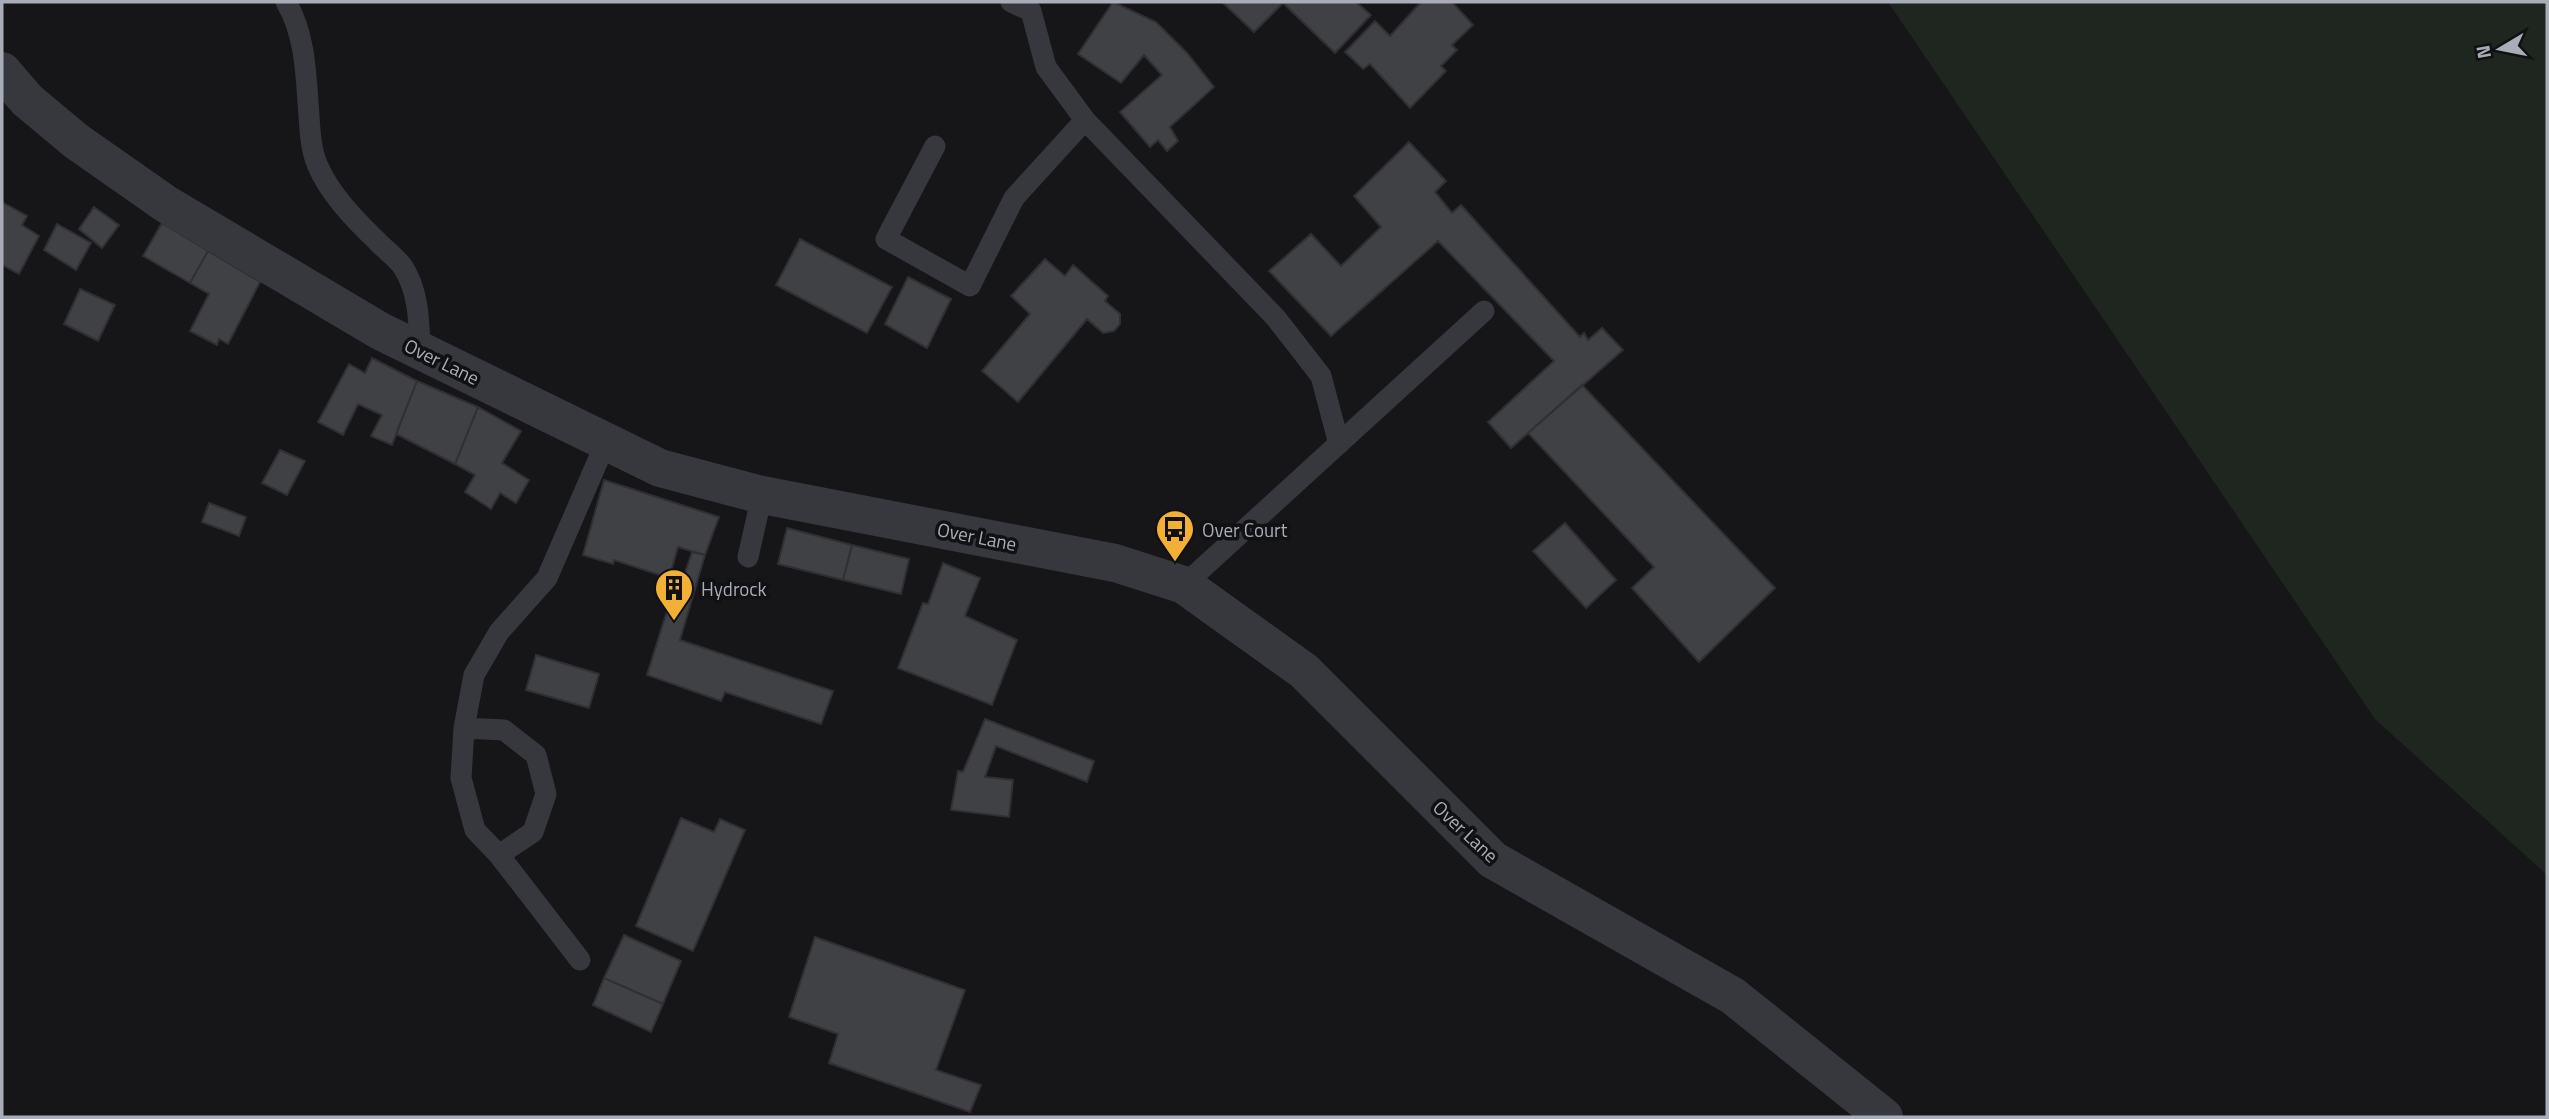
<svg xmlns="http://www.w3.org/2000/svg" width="2549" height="1119" font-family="'Titillium Web',sans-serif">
	<rect width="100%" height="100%" fill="#161618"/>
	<path fill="#1e261f" d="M1888 2H2547V875L2375 719Z"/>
	<path fill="#404145" stroke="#303034" stroke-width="2" d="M1113 2 1156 22 1187 53 1214 87 1170 127 1178 141 1167 151 1158 140 1150 147 1120 112 1162 75 1144 55 1121 83 1078 54Z
		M1222 2H1356L1371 15 1335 53 1283 3 1254 32Z
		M1421 2H1452L1473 25 1452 45 1457 50 1441 66 1446 71 1410 108 1370 64 1363 69 1345 52 1375 21 1390 36Z
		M1409 142 1446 181 1435 192 1452 213 1461 205 1580 337 1584 333 1588 340 1602 328 1623 350 1511 448 1488 422 1554 361 1438 241 1331 336 1269 271 1311 234 1341 266 1381 227 1354 196Z
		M2 202 27 216 22 225 39 236 19 274 2 265Z
		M94 207 119 225 102 248 79 229Z
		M162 223 208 251 190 283 143 256Z
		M57 224 91 243 76 270 44 250Z
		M800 239 892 287 867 333 776 285Z
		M208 251 260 282 228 344 219 339 217 345 190 331 209 294 190 283Z
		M1045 259 1065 276 1073 265 1108 296 1105 301 1120 314V324L1114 331 1103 333 1087 319 1018 402 982 371 1030 314 1011 296Z
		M908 277 951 299 927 348 885 324Z
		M80 289 115 305 98 341 64 324Z
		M372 358 417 381 392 445 371 436 382 415 358 404 343 435 318 422 349 364 365 373Z
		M417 381 478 407 455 464 396 434Z
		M1582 385 1775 588 1699 662 1632 588 1654 567 1528 433Z
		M478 407 521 431 502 463 529 480 516 503 500 493 491 509 465 492 475 475 455 464Z
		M280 450 305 461 287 495 262 483Z
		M604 480 719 517 705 555 678 547 669 578 614 560 613 564 583 555Z
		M209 503 246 517 239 536 202 522Z
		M1565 523 1616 580 1586 608 1533 551Z
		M787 528 852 545 843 580 778 564Z
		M852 545 909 559 901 594 843 580Z
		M692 552 705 555 680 640 833 691 821 724 725 692 721 701 647 675 672 595 677 597Z
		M943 563 980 578 965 616 1017 640 992 705 898 668 923 603 928 604Z
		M536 655 599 674 589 708 526 690Z
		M985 719 1094 761 1087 782 996 746 985 777 1013 780 1009 817 951 810 958 771 963 772Z
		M681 818 714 832 720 819 745 830 693 951 636 926Z
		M624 935 681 961 663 1004 604 978Z
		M815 937 965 990 936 1070 981 1085 970 1112 829 1063 838 1034 789 1017Z
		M604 978 663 1004 651 1032 593 1005Z"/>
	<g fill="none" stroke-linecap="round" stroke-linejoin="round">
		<path stroke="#37383d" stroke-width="21" d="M286 2C306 35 306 78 309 116 310 132 311 149 317 164 329 193 354 219 376 240 384 249 396 257 403 267 419 292 419 322 420 350
			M1011 2 1031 11 1046 67 1085 120 1276 318 1321 376 1339 444
			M935 146 886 239 970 286 1014 198 1085 120
			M748 557 762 495
			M1184 585 1484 311
			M464 728 504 730 536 755 546 794 533 832 499 855
			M580 960 499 855 475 830 461 778 464 728 474 675 499 632 547 578 606 442"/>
		<path stroke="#37383d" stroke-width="38" d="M2 71 27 100 76 141 166 204 380 331 660 468 762 495 1115 563 1184 585 1304 671 1493 860 1733 996 1884 1117"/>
	</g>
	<defs>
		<symbol id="bus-pin" viewBox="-11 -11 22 30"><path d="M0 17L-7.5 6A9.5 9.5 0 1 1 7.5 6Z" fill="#f2b134" stroke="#111113"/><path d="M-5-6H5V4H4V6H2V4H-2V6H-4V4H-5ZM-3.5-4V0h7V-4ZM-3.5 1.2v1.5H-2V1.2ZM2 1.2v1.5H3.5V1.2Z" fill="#111"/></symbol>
		<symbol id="building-pin" viewBox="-11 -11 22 30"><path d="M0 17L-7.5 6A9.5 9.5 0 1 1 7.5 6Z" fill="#f2b134" stroke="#111113"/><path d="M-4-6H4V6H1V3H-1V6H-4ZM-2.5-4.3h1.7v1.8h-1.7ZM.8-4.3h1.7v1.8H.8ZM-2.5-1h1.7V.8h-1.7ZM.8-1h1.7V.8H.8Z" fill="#111"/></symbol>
	</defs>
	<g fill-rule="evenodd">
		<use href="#bus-pin" x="1153" y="507" width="44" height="60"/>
		<use href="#building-pin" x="652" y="566" width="44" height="60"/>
	</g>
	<g text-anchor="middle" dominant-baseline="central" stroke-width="7" stroke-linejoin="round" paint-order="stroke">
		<g font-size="19" fill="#a8adb8" stroke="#111113">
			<text transform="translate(442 361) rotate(26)">Over Lane</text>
			<text transform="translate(977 536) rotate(11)">Over Lane</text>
			<text transform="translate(1466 831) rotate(43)">Over Lane</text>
		</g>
		<g font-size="19" fill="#a8adb8" stroke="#111113" text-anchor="start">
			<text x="1202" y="529">Over Court</text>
			<text x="701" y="588">Hydrock</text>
		</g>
	</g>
	<rect width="2549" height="1119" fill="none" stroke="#a8adb8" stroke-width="7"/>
	<g transform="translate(2500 49) rotate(260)" stroke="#111113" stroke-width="5" paint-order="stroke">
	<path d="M0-5L12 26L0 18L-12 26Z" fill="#a8adb8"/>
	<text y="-10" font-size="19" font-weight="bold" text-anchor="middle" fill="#a8adb8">N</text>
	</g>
</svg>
